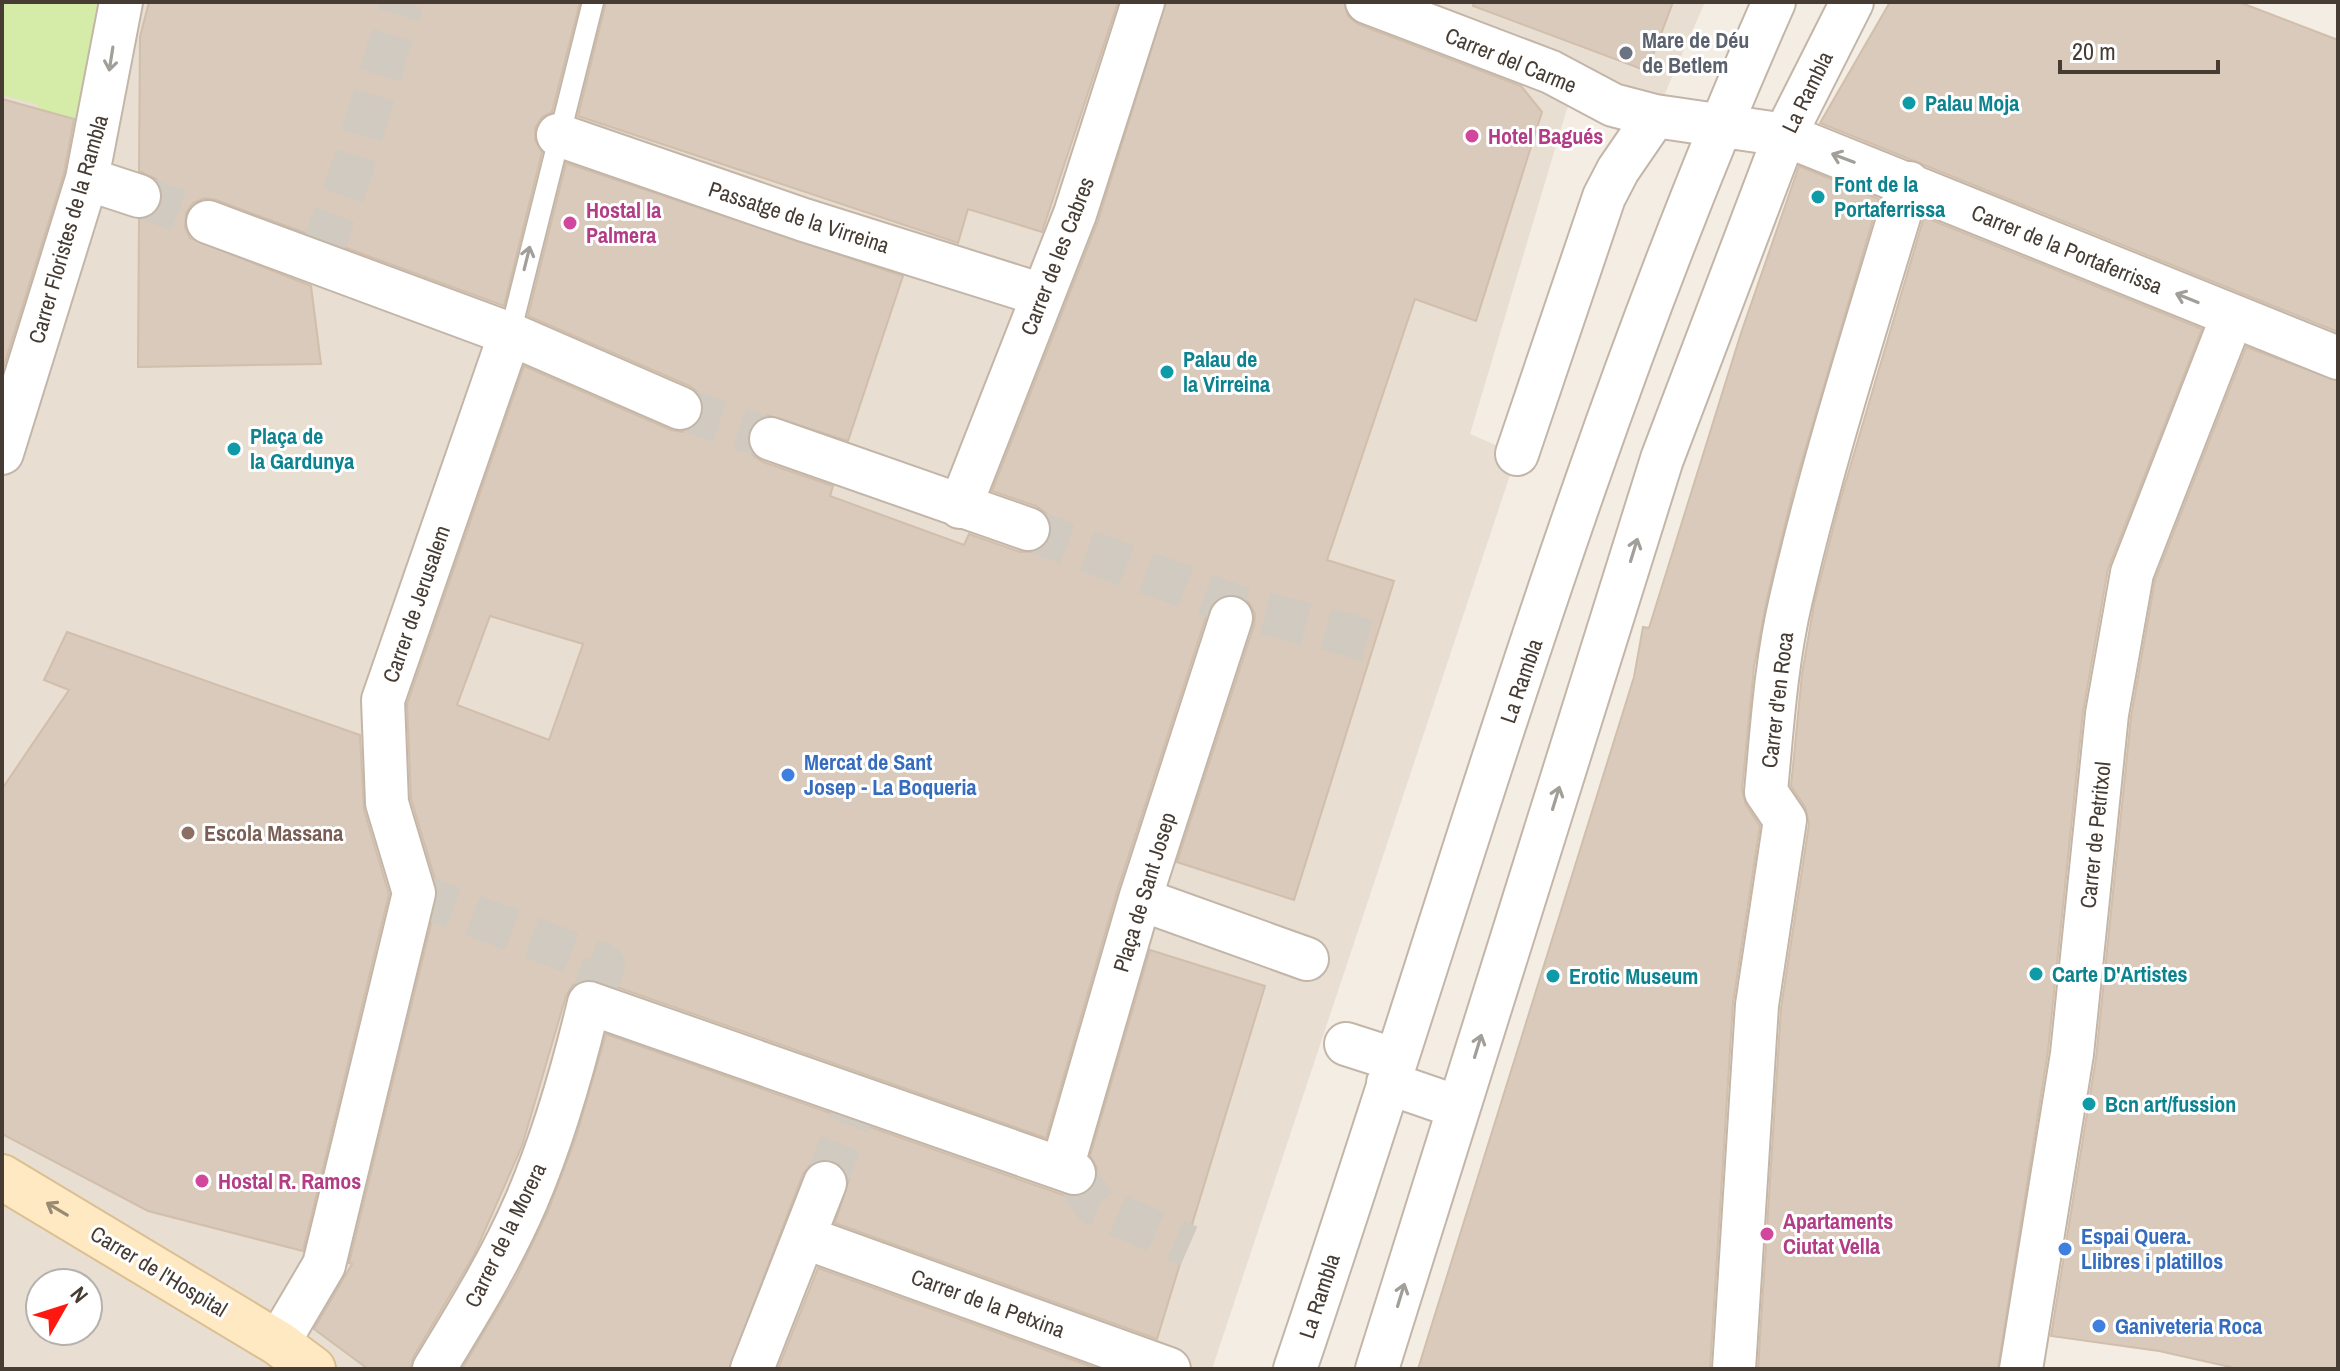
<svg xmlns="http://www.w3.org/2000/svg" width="2340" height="1371" font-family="'Archivo Narrow',sans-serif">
	<rect width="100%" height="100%" fill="#f3ede4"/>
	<path fill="#e8ded1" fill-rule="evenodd" d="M2 2H1334L1570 84 1433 2H1705L1655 116 1576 87 1566 112 1470 434 1517 454 1212 1369H2ZM40 1283H88V1331H40Z"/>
	<path fill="#d5eca8" d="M2 2H106L86 124 36 111 37 104 2 95Z"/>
	<path fill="#d9cabb" stroke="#d1beab" stroke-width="2" fill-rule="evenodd" d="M149 2H580L552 112 542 117 535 128V140L542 152 504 306 216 200 205 198 193 203 186 213 185 227 190 238 311 286 321 364 138 367 139 219 156 213 161 204 163 192 156 179 139 171 140 37Z
		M606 2H1118L1042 232 968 209 958 243 578 116Z
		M1166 2H1344L1348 16 1358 24 1521 86 1542 112 1476 321 1415 299 1327 560 1394 581 1294 900 1177 862 1254 625 1255 614 1249 603 1239 596 1227 594 1216 600 1208 611 1117 892 1046 1138 597 980H583L573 985 566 996 522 1146 474 1255 414 1356 410 1369H368L314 1329 352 1264 349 1263 437 899V886L411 799 407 704 524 366 671 430 682 432 694 428 702 417 704 406 700 394 690 386 528 316 566 163 903 276 848 441 767 415 755 421 748 432V444L753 455 763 462 833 486 830 496 964 545 969 534 1020 552H1033L1044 547 1051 536V524L1047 514 1036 506 992 491 1098 221ZM490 616 583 644 549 740 457 705Z
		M1474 2H1673L1647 71 1473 6Z
		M1890 2H2239L2338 40V332L1820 123Z
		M2 99 74 119 64 173 2 372Z
		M1799 166 1879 199 1794 488 1768 594 1754 667 1742 790 1746 805 1760 826 1733 1003 1710 1369H1418L1634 677 1643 627 1649 628 1741 333Z
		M1924 217 2202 329 2108 569 2083 712 2048 1051 1998 1369H1758L1781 1008 1809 824 1805 807 1791 786 1802 674 1814 604 1840 501Z
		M2246 347 2338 381V1369H2239L2159 1351 2051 1336 2096 1058 2131 717 2155 580Z
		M67 632 360 735 364 810 389 894 303 1251 148 1211 2 1134V789L69 690 44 680Z
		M1150 950 1265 986 1157 1339 835 1223 849 1179 844 1169 834 1161 822 1159 811 1164 803 1174 729 1369H462L516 1278 548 1211 576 1137 606 1034 1066 1196 1078 1197 1090 1191 1097 1180V1168L1090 1156Z
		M818 1268 1098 1369H778Z"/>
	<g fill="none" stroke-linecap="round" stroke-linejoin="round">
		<path stroke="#d0cac1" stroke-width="42" stroke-dasharray="42 21" stroke-linecap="butt" d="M139 196 208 222
			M320 254 351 172 402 2
			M680 408 771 439
			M1028 529 1237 606 1375 642
			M414 893 604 965 589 1003
			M1074 1173 1095 1205 1189 1246
			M825 1183 856 1105"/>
		<defs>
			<path id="lane" d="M510 334 593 2"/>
			<path id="street" d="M1367 2 1551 72 1613 105 1655 116 1785 135 2338 358
				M558 135 804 220 1042 295
				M87 179 139 196
				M208 222 510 334 680 408
				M771 439 1028 529
				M2 453 87 179 121 2
				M1517 454 1604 197 1618 170 1655 116
				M960 507 1075 214 1143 2
				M1140 899 1307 959
				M1346 1044 1396 1060
				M1388 1083 1446 1103
				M1062 1168 1140 899 1231 618
				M806 1238 1169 1369
				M278 1343 324 1265 414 893 387 803 383 700 510 334
				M434 1369C467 1315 501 1260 526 1202 553 1139 573 1070 589 1003L1074 1173
				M752 1369 825 1183
				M1295 1369C1450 913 1578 443 1774 2
				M1377 1369 1662 459 1785 135 1852 2
				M1734 1369 1757 1005 1785 820 1766 792C1772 728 1776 662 1791 599 1823 459 1868 321 1909 183
				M2021 1369 2072 1054 2107 714 2132 573 2232 317"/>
			<path id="secondary" d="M2 1177 278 1343 313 1369"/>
		</defs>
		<use href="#lane" stroke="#c3b6a8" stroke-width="24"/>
		<use href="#street" stroke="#c3b6a8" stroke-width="46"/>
		<use href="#secondary" stroke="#dbbf91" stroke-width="48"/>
		<use href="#lane" stroke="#fff" stroke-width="20"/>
		<use href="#street" stroke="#fff" stroke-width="42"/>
		<use href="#secondary" stroke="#ffe9c2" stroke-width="44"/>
	</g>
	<defs><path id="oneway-shaft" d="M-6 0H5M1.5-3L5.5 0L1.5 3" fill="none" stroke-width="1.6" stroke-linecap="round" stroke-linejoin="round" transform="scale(2)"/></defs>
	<g stroke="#a29e99">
		<use href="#oneway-shaft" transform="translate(111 59) rotate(99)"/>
		<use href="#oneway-shaft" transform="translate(1843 158) rotate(-159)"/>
		<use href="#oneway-shaft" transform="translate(527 258) rotate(-76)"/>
		<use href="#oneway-shaft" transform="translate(2187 298) rotate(-158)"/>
		<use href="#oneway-shaft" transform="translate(1634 550) rotate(-73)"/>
		<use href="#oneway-shaft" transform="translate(1556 798) rotate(-73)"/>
		<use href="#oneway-shaft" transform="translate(1478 1046) rotate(-73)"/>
		<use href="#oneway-shaft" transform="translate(1401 1295) rotate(-73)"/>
	</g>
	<use stroke="#998a73" href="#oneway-shaft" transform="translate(57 1209) rotate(-149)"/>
	<circle fill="#6b7280" stroke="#fff" stroke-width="3" cx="1626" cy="53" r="8"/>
	<g fill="#0f9aa8" stroke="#fff" stroke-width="3">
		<circle cx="1909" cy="103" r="8"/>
		<circle cx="1818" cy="197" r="8"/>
		<circle cx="1167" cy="372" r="8"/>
		<circle cx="234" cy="449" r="8"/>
		<circle cx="2036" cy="974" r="8"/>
		<circle cx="1553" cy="976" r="8"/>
		<circle cx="2089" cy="1104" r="8"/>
	</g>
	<g fill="#d1479c" stroke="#fff" stroke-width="3">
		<circle cx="1472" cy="136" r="8"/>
		<circle cx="570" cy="223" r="8"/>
		<circle cx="202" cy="1181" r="8"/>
		<circle cx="1767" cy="1234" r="8"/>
	</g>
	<g fill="#3f7fe0" stroke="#fff" stroke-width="3">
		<circle cx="788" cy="775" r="8"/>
		<circle cx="2065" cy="1249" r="8"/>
		<circle cx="2099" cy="1326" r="8"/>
	</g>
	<circle fill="#8d6e63" stroke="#fff" stroke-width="3" cx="188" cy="833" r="8"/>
	<g text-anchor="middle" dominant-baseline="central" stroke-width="6" stroke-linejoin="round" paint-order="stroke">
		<g font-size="22" font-weight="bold" fill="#5b616d" stroke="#fff" text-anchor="start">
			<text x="1642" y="40">Mare de Déu<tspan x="1642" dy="25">de Betlem</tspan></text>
		</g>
		<g font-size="22" fill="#463c33" stroke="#fff">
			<text transform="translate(1511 60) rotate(22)">Carrer del Carme</text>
			<text transform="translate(1807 92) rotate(-64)">La Rambla</text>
			<text transform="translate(799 217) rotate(18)">Passatge de la Virreina</text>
			<text transform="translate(68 229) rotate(-74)">Carrer Floristes de la Rambla</text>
			<text transform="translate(2067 249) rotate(22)">Carrer de la Portaferrissa</text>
			<text transform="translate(1057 256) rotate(-69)">Carrer de les Cabres</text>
			<text transform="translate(416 604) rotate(-71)">Carrer de Jerusalem</text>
			<text transform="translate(1521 681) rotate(-71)">La Rambla</text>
			<text transform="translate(1777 700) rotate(-83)">Carrer d'en Roca</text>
			<text transform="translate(2095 835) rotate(-84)">Carrer de Petritxol</text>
			<text transform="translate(1144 892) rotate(-73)">Plaça de Sant Josep</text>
			<text transform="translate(505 1235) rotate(-64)">Carrer de la Morera</text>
			<text transform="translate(159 1271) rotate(31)">Carrer de l'Hospital</text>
			<text transform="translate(1319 1296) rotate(-72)">La Rambla</text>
			<text transform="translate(988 1303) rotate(20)">Carrer de la Petxina</text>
		</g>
		<g font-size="22" font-weight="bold" fill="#0d838f" stroke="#fff" text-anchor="start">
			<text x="1925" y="103">Palau Moja</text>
			<text x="1834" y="184">Font de la<tspan x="1834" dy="25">Portaferrissa</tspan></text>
			<text x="1183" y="359">Palau de<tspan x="1183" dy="25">la Virreina</tspan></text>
			<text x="250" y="436">Plaça de<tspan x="250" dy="25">la Gardunya</tspan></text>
			<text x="2052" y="974">Carte D'Artistes</text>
			<text x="1569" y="976">Erotic Museum</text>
			<text x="2105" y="1104">Bcn art/fussion</text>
		</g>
		<g font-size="22" font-weight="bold" fill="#b23c85" stroke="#fff" text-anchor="start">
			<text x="1488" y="136">Hotel Bagués</text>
			<text x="586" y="210">Hostal la<tspan x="586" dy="25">Palmera</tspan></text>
			<text x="218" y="1181">Hostal R. Ramos</text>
			<text x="1783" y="1221">Apartaments<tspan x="1783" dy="25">Ciutat Vella</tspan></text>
		</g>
		<g font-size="22" font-weight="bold" fill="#366cbe" stroke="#fff" text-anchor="start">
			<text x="804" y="762">Mercat de Sant<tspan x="804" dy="25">Josep - La Boqueria</tspan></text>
			<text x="2081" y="1236">Espai Quera.<tspan x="2081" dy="25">Llibres i platillos</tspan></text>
			<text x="2115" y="1326">Ganiveteria Roca</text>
		</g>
		<g font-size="22" font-weight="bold" fill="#785e54" stroke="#fff" text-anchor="start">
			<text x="204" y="833">Escola Massana</text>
		</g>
	</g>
	<rect width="2340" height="1371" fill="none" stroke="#463c33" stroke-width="8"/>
	<g transform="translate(64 1307) rotate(51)"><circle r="38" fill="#ffffff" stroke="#b5b1ad" stroke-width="2"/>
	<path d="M0-6L14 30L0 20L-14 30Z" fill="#ff180f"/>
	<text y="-12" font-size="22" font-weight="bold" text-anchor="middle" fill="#463c33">N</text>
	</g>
	<path d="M2060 60v12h158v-12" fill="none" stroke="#463c33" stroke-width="4"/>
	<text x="2072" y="60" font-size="24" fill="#463c33" stroke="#ffffff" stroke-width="6" paint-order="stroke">20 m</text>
</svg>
